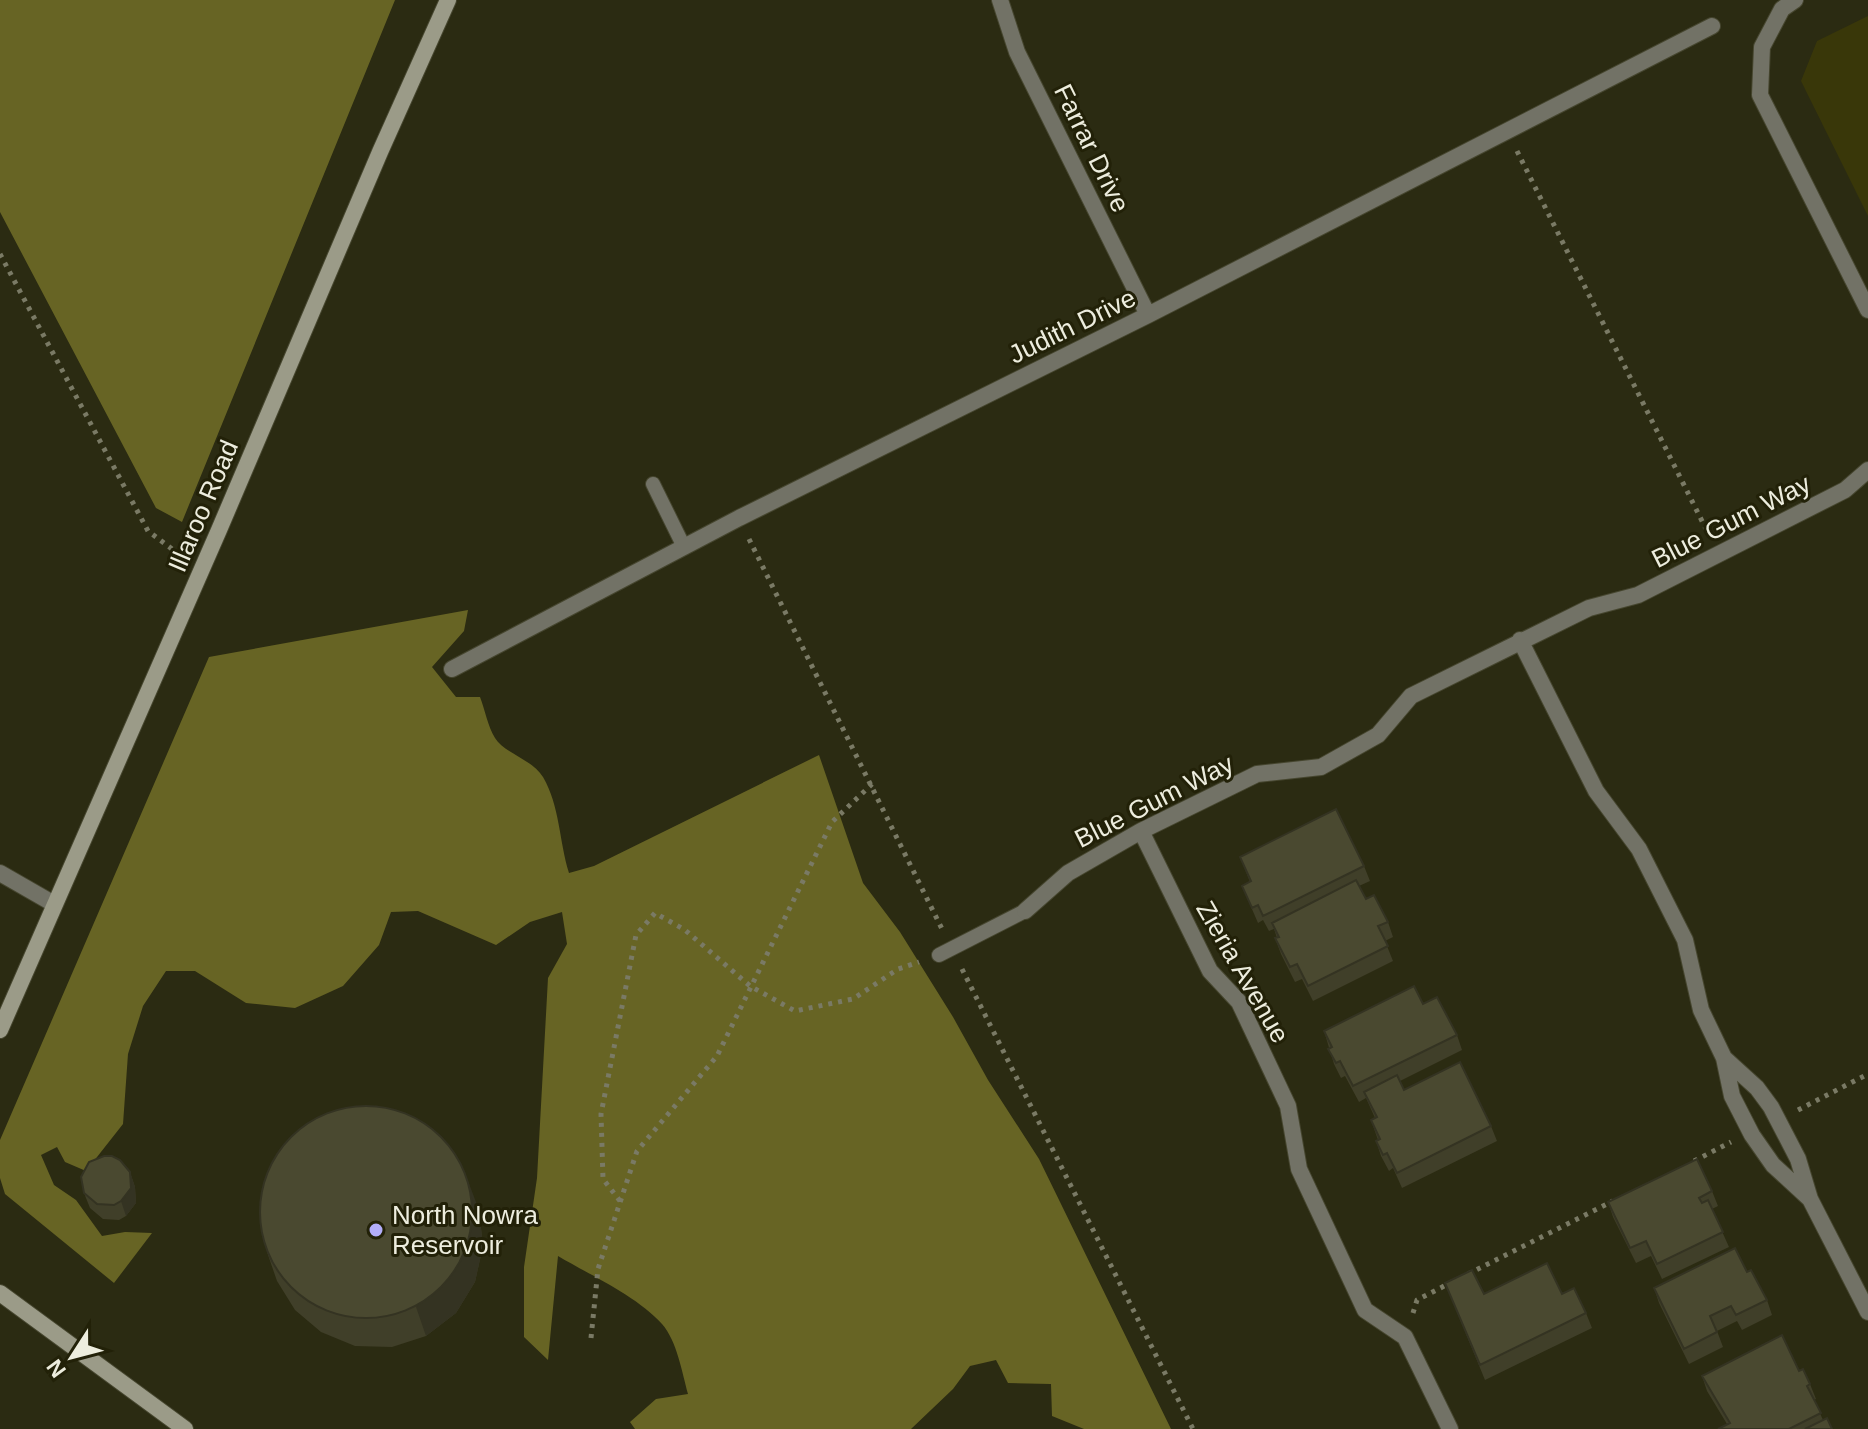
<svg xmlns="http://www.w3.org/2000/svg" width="1868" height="1429" font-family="Helvetica,sans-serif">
	<rect width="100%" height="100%" fill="#2b2b12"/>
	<path fill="#393709" d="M1868 16V216L1801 81 1817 41Z"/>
	<path fill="#676424" d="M0 0H395L182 522 156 508 0 212Z
		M468 610 464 631 432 667 456 697H480C485 710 488 727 495 738 504 753 532 759 543 777 560 806 559 841 569 873L594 866 819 755 863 883 900 932 953 1017 988 1080 1039 1159 1171 1429H1084L1052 1416 1051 1384 1008 1383 996 1360 970 1366 953 1389 911 1429H635L630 1422 656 1399 688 1394C682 1372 677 1341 662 1324 637 1296 590 1275 558 1256L548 1360 524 1337V1267L537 1178 548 978 567 944 562 912 530 922 496 945 418 911 391 912 379 945 343 986 295 1008 246 1003 195 971H166L143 1006 128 1054 123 1124 86 1171 65 1162 57 1147 41 1155 54 1185 76 1200 102 1236 125 1232 152 1233 114 1283 5 1194 0 1178V1140L209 657Z"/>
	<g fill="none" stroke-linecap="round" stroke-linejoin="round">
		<defs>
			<path id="lane" d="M653 484 684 547
				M939 955 1025 911"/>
			<path id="street" d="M1000 0 1017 52 1148 315
				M1795 0 1782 9 1762 47 1760 95 1868 310
				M1520 640 1596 791 1639 849 1685 940 1701 1010 1724 1058 1732 1096 1752 1135 1773 1165 1810 1199
				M452 669 739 518 1148 315 1712 26
				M1141 831 1210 971 1239 1002 1288 1106 1299 1169 1365 1310 1405 1337 1450 1429
				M0 873 54 904
				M1025 911 1068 873 1141 831 1257 774 1321 767 1378 735 1411 696 1589 608 1638 595 1845 490 1868 470
				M1724 1058 1757 1088 1771 1107 1798 1159 1810 1199 1868 1312"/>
			<path id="secondary" d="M0 1030 219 530 380 152 448 0
				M0 1293 185 1429"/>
		</defs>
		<use href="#lane" stroke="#46462f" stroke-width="16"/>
		<use href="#street" stroke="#46462f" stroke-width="18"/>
		<use href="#secondary" stroke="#46462f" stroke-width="18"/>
		<path stroke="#7a7a65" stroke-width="5" stroke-dasharray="4 6" stroke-linecap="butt" d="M1517 151 1709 535
			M0 254 148 531 184 558
			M749 539 943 931
			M962 969 1193 1429
			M1798 1110 1868 1074
			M1694 1161 1731 1142
			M620 1201 603 1179 601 1114 636 935 655 913 685 930 750 986 795 1011 853 999 898 969 919 962
			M1468 1274 1613 1201
			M1413 1313 1417 1300 1452 1282
			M591 1338 598 1269 637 1151 717 1056 832 822 872 784"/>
		<use href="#lane" stroke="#727266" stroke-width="14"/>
		<use href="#street" stroke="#727266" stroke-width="16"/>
		<use href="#secondary" stroke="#9b9b88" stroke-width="16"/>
	</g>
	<path fill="#403f29" d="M1240 857 1364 866 1370 881 1359 886 1366 899 1388 922 1393 937 1385 941 1393 961 1313 1001 1302 979 1295 982 1281 954 1275 938H1277L1274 929 1269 931 1263 920 1258 923 1242 886 1250 882Z
		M1423 1004 1457 1035 1462 1050 1400 1081 1404 1090 1491 1126 1497 1141 1402 1188 1393 1168 1389 1171 1381 1156 1376 1141 1378 1140 1371 1120 1375 1118 1366 1098 1359 1102 1345 1076 1341 1078 1334 1064 1324 1031Z
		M130 1172 135 1187 136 1203 126 1216 119 1220 103 1219 90 1208 84 1193Z
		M1712 1191 1718 1206 1712 1209 1729 1247 1662 1279 1651 1256 1636 1263 1613 1217 1608 1202Z
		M479 1210 483 1246 475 1282 456 1313 426 1336 392 1347 355 1346 321 1332 295 1310 277 1281 267 1252Z
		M1747 1272 1767 1300 1772 1315 1742 1330 1737 1321 1717 1331 1723 1347 1689 1364 1659 1303 1654 1288Z
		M1445 1283 1484 1294H1562L1586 1313 1592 1328 1485 1380Z
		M1799 1371 1810 1384 1816 1399 1814 1400 1823 1420 1832 1429H1718L1727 1424 1707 1391 1702 1376Z"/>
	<path fill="#343322" d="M130 1172 135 1187 136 1203 126 1216 121 1201Z
		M468 1181 479 1210 483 1246 475 1282 456 1313 426 1336 416 1307Z"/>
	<path fill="#4a4930" stroke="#343322" stroke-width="2" d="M1336 809 1364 866 1263 916 1258 905 1252 908 1242 886 1251 881 1240 857Z
		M1356 880 1366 899 1374 895 1388 922 1378 926 1388 946 1308 986 1297 964 1290 967 1275 938 1279 937 1272 923Z
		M1414 986 1423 1004 1437 997 1457 1035 1353 1086 1340 1061 1336 1063 1328 1049 1332 1047 1324 1031Z
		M1460 1062 1491 1126 1397 1173 1387 1153 1383 1155 1376 1141 1380 1139 1371 1120 1377 1117 1364 1092 1397 1075 1404 1090Z
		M260 1212a106 106 0 1 1 212 0a106 106 0 1 1-212 0Z
		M104 1156H112L120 1160 130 1172 131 1188 121 1201 114 1205 97 1204 84 1193 81 1177 89 1162Z
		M1697 1159 1712 1191 1699 1198 1702 1203 1708 1200 1723 1232 1657 1264 1646 1241 1630 1248 1608 1202Z
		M1735 1248 1747 1272 1751 1270 1767 1300 1736 1315 1731 1306 1710 1316 1717 1332 1684 1349 1654 1288Z
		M1547 1263 1562 1294 1574 1288 1586 1313 1480 1365 1445 1283 1472 1270 1484 1294Z
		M1782 1335 1799 1371 1803 1369 1810 1384 1807 1386 1821 1413 1789 1429H1718L1730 1423 1702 1376Z
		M1827 1418 1832 1429H1805Z"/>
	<circle fill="#b2adf9" stroke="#222108" stroke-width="3" cx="376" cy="1230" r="8"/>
	<g text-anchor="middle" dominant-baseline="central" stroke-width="6" stroke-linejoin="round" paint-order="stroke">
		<g font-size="26" fill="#ededde" stroke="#222108">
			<text transform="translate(1092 148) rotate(64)">Farrar Drive</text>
			<text transform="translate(1072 326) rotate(-26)">Judith Drive</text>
			<text transform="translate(203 506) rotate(-67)">Illaroo Road</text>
			<text transform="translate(1731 521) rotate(-27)">Blue Gum Way</text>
			<text transform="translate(1154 801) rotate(-27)">Blue Gum Way</text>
			<text transform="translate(1243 972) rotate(60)">Zieria Avenue</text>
		</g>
		<g font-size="26" fill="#ededde" stroke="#222108" text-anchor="start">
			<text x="392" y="1215">North Nowra<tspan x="392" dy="30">Reservoir</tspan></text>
		</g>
	</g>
	<g transform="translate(72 1357) rotate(234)" stroke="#222108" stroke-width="6" paint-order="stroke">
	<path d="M0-6L14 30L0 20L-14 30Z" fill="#ededde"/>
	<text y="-12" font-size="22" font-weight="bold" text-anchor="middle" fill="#ededde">N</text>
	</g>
</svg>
